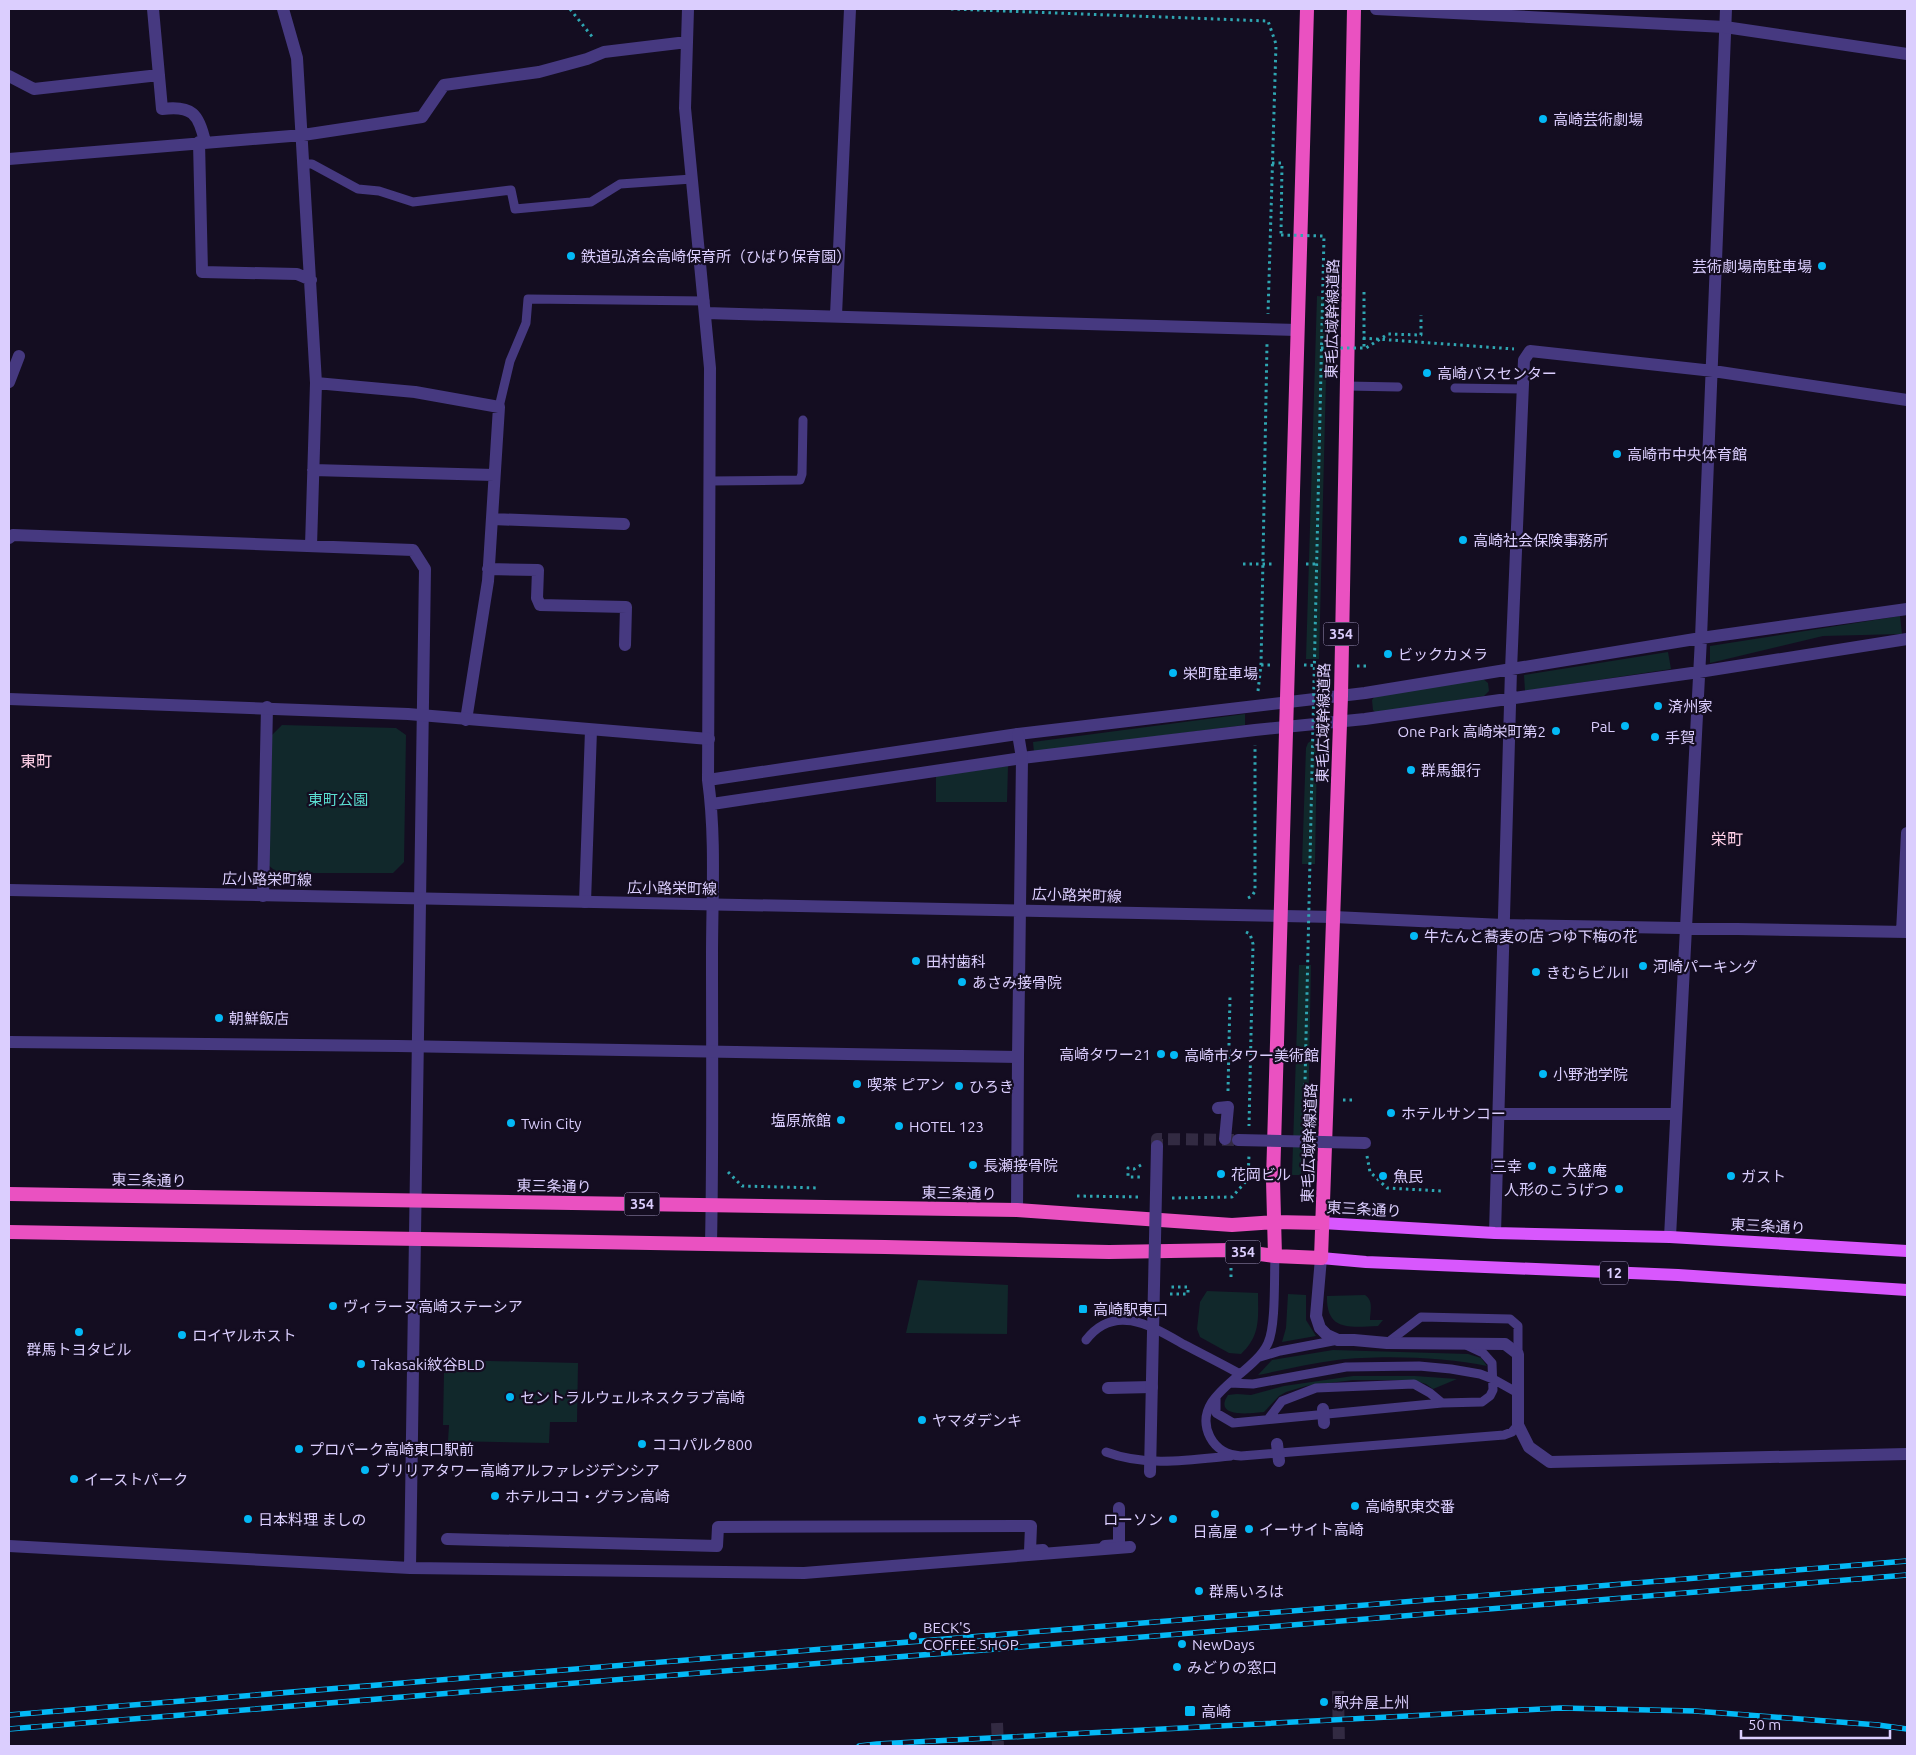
<svg xmlns="http://www.w3.org/2000/svg" width="1916" height="1755" font-family="Ubuntu,'Noto Sans JP',sans-serif">
	<rect width="100%" height="100%" fill="#140d21"/>
	<path fill="#11282b" d="M1317 296 1328 297 1319 659H1306Z
		M1900 616 1902 634 1823 636 1710 663V646Z
		M1668 652 1671 669 1525 691 1524 675Z
		M1482 678 1488 683 1489 691 1484 696 1376 713 1373 710 1372 700 1375 696Z
		M1245 714V725L1034 752 1033 742Z
		M282 725 396 728 406 735 404 862 393 873H278L268 865 272 735Z
		M1312 740 1316 744 1317 748 1315 864H1302L1306 748 1308 743Z
		M1008 766 1007 802H936V776Z
		M1299 965H1311L1307 1175H1292Z
		M918 1280 1008 1285 1007 1334 906 1333Z
		M1207 1291 1258 1293C1258 1318 1261 1335 1241 1354L1229 1353 1200 1337 1197 1329 1200 1302Z
		M1288 1294 1306 1295V1320L1316 1336 1282 1342 1286 1328Z
		M1365 1295C1374 1301 1370 1311 1370 1320H1383L1378 1326C1351 1327 1326 1332 1327 1296Z
		M1333 1350 1468 1354 1481 1358 1487 1366C1446 1357 1380 1355 1337 1360 1311 1363 1284 1370 1258 1375L1272 1360Z
		M449 1360 578 1363 577 1422H550L549 1443 448 1441 449 1425H443L444 1373H449Z
		M1353 1376H1415L1457 1379 1433 1389 1426 1384 1413 1380H1353L1306 1386 1286 1392 1279 1396 1264 1412C1254 1413 1212 1419 1228 1395L1237 1394 1251 1395 1284 1386Z"/>
	<g fill="none" stroke-linecap="round" stroke-linejoin="round">
		<path stroke="#322a42" stroke-width="12" stroke-dasharray="12 6" stroke-linecap="butt" d="M1157 1146V1139L1238 1140
			M1338 1691 1339 1746
			M997 1723 998 1746"/>
		<path stroke="#2fa6b2" stroke-width="3" stroke-dasharray="2.5 4" stroke-linecap="butt" d="M570 9 594 39
			M951 9 1268 21 1276 44 1268 314
			M1272 163H1282L1281 235
			M1363 338 1514 349
			M1243 564H1275
			M1306 564H1316
			M1261 665H1273
			M1304 665 1326 666
			M1357 666H1366
			M1258 691 1261 665 1267 343
			M1248 898 1252 896 1255 891V745
			M1246 932 1250 934 1253 944 1249 1126
			M1228 1091 1230 997
			M1343 1100H1352
			M1367 1156 1370 1172 1387 1188 1442 1191
			M1141 1165 1134 1169 1128 1168V1177H1142
			M728 1172 742 1186 818 1188
			M1077 1196 1141 1197
			M1172 1198 1232 1197 1248 1179 1249 1155
			M1231 1277V1265
			M1170 1294H1188V1287H1170"/>
		<path stroke="#463980" stroke-width="9" d="M304 164H312L358 189 379 191 413 202 511 190 515 209 591 202 620 184 692 179
			M1347 386 1398 387
			M1455 388 1522 389
			M499 407 510 361 526 323 528 299 705 301
			M710 481 800 480 802 474 803 420
			M1275 1256C1274 1277 1276 1326 1268 1343 1254 1375 1189 1395 1210 1437 1217 1450 1227 1455 1241 1456L1504 1435 1512 1432 1518 1425
			M1086 1340C1115 1302 1153 1327 1185 1345 1204 1355 1222 1364 1240 1374
			M1387 1343 1421 1317 1510 1319 1518 1326V1354
			M1260 1357 1280 1351 1338 1340
			M1230 1383 1253 1384 1346 1367 1419 1366 1451 1369 1480 1374 1493 1379 1518 1393
			M1216 1398V1413L1233 1423 1442 1403 1482 1402 1490 1396 1493 1390 1492 1363 1483 1353 1468 1346
			M1269 1418 1282 1401 1316 1388 1414 1384 1430 1393 1442 1403
			M1106 1452C1146 1467 1189 1460 1231 1456"/>
		<path stroke="#463980" stroke-width="12" d="M1218 1108 1228 1107 1225 1139
			M1108 1388 1152 1387
			M1323 1409 1324 1423
			M1277 1444 1279 1461
			M447 1539 717 1546 718 1527 1031 1526 1030 1551 1043 1550
			M1105 1546 1119 1545V1508"/>
		<path stroke="#463980" stroke-width="12" d="M153 9 162 109C192 105 199 114 205 142
			M283 9 297 58 316 383 311 546
			M688 9 685 108 710 368 708 780C716 838 712 897 712 955 712 1051 713 1147 711 1244
			M9 76 34 89 159 75
			M199 142 202 272 297 274 311 280
			M9 159 303 135 422 117 444 85 539 72 587 59 604 52 687 42
			M706 313 1297 330
			M836 315 850 9
			M9 382 19 356
			M316 383 415 392 499 407 488 581 466 720
			M313 470 494 475
			M492 519 624 524
			M9 538 13 535 413 550 425 569 410 1568
			M488 569 538 570 537 598 540 605 626 607 625 645
			M708 780 1018 734 1365 693 1701 638 1907 609
			M712 804 1022 758 1255 730 1365 719 1699 672 1907 639
			M263 896 267 707
			M585 902 591 730
			M1334 917 1503 925 1907 932
			M1902 932 1907 833
			M1498 1114H1676
			M1017 1210 1018 1057
			M1495 1233 1511 670 1524 360 1530 351 1713 371 1907 400
			M1670 1237 1701 638 1726 9
			M1518 1425 1529 1447 1550 1462 1907 1454
			M9 1546 410 1568 804 1573 1130 1547"/>
		<path stroke="#463980" stroke-width="12" d="M1376 9 1725 27 1907 54
			M9 699 408 714 709 739
			M9 890 1334 917
			M9 1042 398 1046 1018 1057 1022 758 1018 734
			M1321 1258 1316 1316 1320 1328 1327 1335 1338 1340H1354L1387 1343 1505 1344 1518 1354V1425"/>
		<path stroke="#d857fd" stroke-width="12" d="M1322 1223 1495 1233 1670 1237 1907 1251
			M1321 1258 1366 1262 1678 1275 1907 1290"/>
		<path stroke="#ea51c1" stroke-width="14" d="M9 1194 1017 1210 1232 1225 1275 1222 1322 1223
			M9 1232 885 1247 1109 1252 1231 1250 1275 1256 1321 1258 1341 696 1354 9
			M1275 1256 1273 1180 1307 9"/>
		<defs>
			<path id="rail" d="M9 1715 1907 1561
				M9 1729 1907 1575
				M859 1746 877 1744 1560 1708 1695 1711 1878 1725 1907 1729"/>
		</defs>
		<use href="#rail" stroke="#03b9f6" stroke-width="5.5"/>
		<use href="#rail" stroke="#140d21" stroke-width="4" stroke-dasharray="11" stroke-linecap="butt"/>
		<path stroke="#2fa6b2" stroke-width="3" stroke-dasharray="2.5 4" stroke-linecap="butt" d="M1281 235 1324 236 1304 1127
			M1364 292V348
			M1321 348H1366L1388 334 1421 335V315"/>
		<path stroke="#463980" stroke-width="12" d="M1238 1140 1365 1143
			M1150 1472 1157 1146"/>
	</g>
	<g fill="#03b9f6" stroke="#140d21" stroke-width="2">
		<circle cx="1543" cy="119" r="5"/>
		<circle cx="571" cy="256" r="5"/>
		<circle cx="1822" cy="266" r="5"/>
		<circle cx="1427" cy="373" r="5"/>
		<circle cx="1617" cy="454" r="5"/>
		<circle cx="1463" cy="540" r="5"/>
		<circle cx="1388" cy="654" r="5"/>
		<circle cx="1173" cy="673" r="5"/>
		<circle cx="1658" cy="706" r="5"/>
		<circle cx="1625" cy="726" r="5"/>
		<circle cx="1556" cy="731" r="5"/>
		<circle cx="1655" cy="737" r="5"/>
		<circle cx="1411" cy="770" r="5"/>
		<circle cx="1414" cy="936" r="5"/>
		<circle cx="916" cy="961" r="5"/>
		<circle cx="1643" cy="966" r="5"/>
		<circle cx="1536" cy="972" r="5"/>
		<circle cx="962" cy="982" r="5"/>
		<circle cx="219" cy="1018" r="5"/>
		<circle cx="1161" cy="1054" r="5"/>
		<circle cx="1174" cy="1055" r="5"/>
		<circle cx="1543" cy="1074" r="5"/>
		<circle cx="857" cy="1084" r="5"/>
		<circle cx="959" cy="1086" r="5"/>
		<circle cx="1391" cy="1113" r="5"/>
		<circle cx="841" cy="1120" r="5"/>
		<circle cx="511" cy="1123" r="5"/>
		<circle cx="899" cy="1126" r="5"/>
		<circle cx="973" cy="1165" r="5"/>
		<circle cx="1532" cy="1166" r="5"/>
		<circle cx="1552" cy="1170" r="5"/>
		<circle cx="1221" cy="1174" r="5"/>
		<circle cx="1383" cy="1176" r="5"/>
		<circle cx="1731" cy="1176" r="5"/>
		<circle cx="1619" cy="1189" r="5"/>
		<circle cx="333" cy="1306" r="5"/>
		<rect x="1078" y="1304" width="10" height="10" rx="2.5"/>
		<circle cx="79" cy="1332" r="5"/>
		<circle cx="182" cy="1335" r="5"/>
		<circle cx="361" cy="1364" r="5"/>
		<circle cx="510" cy="1397" r="5"/>
		<circle cx="922" cy="1420" r="5"/>
		<circle cx="642" cy="1444" r="5"/>
		<circle cx="299" cy="1449" r="5"/>
		<circle cx="365" cy="1470" r="5"/>
		<circle cx="74" cy="1479" r="5"/>
		<circle cx="495" cy="1496" r="5"/>
		<circle cx="1355" cy="1506" r="5"/>
		<circle cx="1215" cy="1514" r="5"/>
		<circle cx="248" cy="1519" r="5"/>
		<circle cx="1173" cy="1519" r="5"/>
		<circle cx="1249" cy="1529" r="5"/>
		<circle cx="1199" cy="1591" r="5"/>
		<circle cx="913" cy="1636" r="5"/>
		<circle cx="1182" cy="1644" r="5"/>
		<circle cx="1177" cy="1667" r="5"/>
		<circle cx="1324" cy="1702" r="5"/>
		<rect x="1184" y="1705" width="12" height="12" rx="2.5"/>
	</g>
	<g text-anchor="middle" dominant-baseline="central" stroke-width="4.5" stroke-linejoin="round" paint-order="stroke">
		<g fill="#140d21" stroke="#9f94bc" stroke-width="1">
			<rect x="1323.5" y="622.5" width="35" height="23" rx="4"/>
			<rect x="624.5" y="1192.5" width="35" height="23" rx="4"/>
			<rect x="1225.5" y="1240.5" width="35" height="23" rx="4"/>
			<rect x="1600" y="1261.5" width="28" height="23" rx="4"/>
		</g>
		<g font-size="14" font-weight="bold" fill="#dbcefe">
			<text x="1341" y="634">354</text>
			<text x="642" y="1204">354</text>
			<text x="1243" y="1252">354</text>
			<text x="1614" y="1273">12</text>
		</g>
		<g font-size="15" fill="#dbcefe" stroke="#140d21" text-anchor="start">
			<text x="1553" y="119">高崎芸術劇場</text>
			<text x="581" y="256">鉄道弘済会高崎保育所（ひばり保育園）</text>
			<text x="1812" y="266" text-anchor="end">芸術劇場南駐車場</text>
			<text x="1437" y="373">高崎バスセンター</text>
			<text x="1627" y="454">高崎市中央体育館</text>
			<text x="1473" y="540">高崎社会保険事務所</text>
			<text x="1398" y="654">ビックカメラ</text>
			<text x="1183" y="673">栄町駐車場</text>
			<text x="1668" y="706">済州家</text>
			<text x="1615" y="726" text-anchor="end">PaL</text>
			<text x="1546" y="731" text-anchor="end">One Park 高崎栄町第2</text>
			<text x="1665" y="737">手賀</text>
			<text x="1421" y="770">群馬銀行</text>
			<text x="1424" y="936">牛たんと蕎麦の店 つゆ下梅の花</text>
			<text x="926" y="961">田村歯科</text>
			<text x="1653" y="966">河崎パーキング</text>
			<text x="1546" y="972">きむらビルII</text>
			<text x="972" y="982">あさみ接骨院</text>
			<text x="229" y="1018">朝鮮飯店</text>
			<text x="1151" y="1054" text-anchor="end">高崎タワー21</text>
			<text x="1184" y="1055">高崎市タワー美術館</text>
			<text x="1553" y="1074">小野池学院</text>
			<text x="867" y="1084">喫茶 ピアン</text>
			<text x="969" y="1086">ひろき</text>
			<text x="1401" y="1113">ホテルサンコー</text>
			<text x="831" y="1120" text-anchor="end">塩原旅館</text>
			<text x="521" y="1123">Twin City</text>
			<text x="909" y="1126">HOTEL 123</text>
			<text x="983" y="1165">長瀬接骨院</text>
			<text x="1522" y="1166" text-anchor="end">三幸</text>
			<text x="1562" y="1170">大盛庵</text>
			<text x="1231" y="1174">花岡ビル</text>
			<text x="1393" y="1176">魚民</text>
			<text x="1741" y="1176">ガスト</text>
			<text x="1609" y="1189" text-anchor="end">人形のこうげつ</text>
			<text x="343" y="1306">ヴィラーヌ高崎ステーシア</text>
			<text x="1093" y="1309">高崎駅東口</text>
			<text x="192" y="1335">ロイヤルホスト</text>
			<text x="79" y="1349" text-anchor="middle">群馬トヨタビル</text>
			<text x="371" y="1364">Takasaki紋谷BLD</text>
			<text x="520" y="1397">セントラルウェルネスクラブ高崎</text>
			<text x="932" y="1420">ヤマダデンキ</text>
			<text x="652" y="1444">ココパルク800</text>
			<text x="309" y="1449">プロパーク高崎東口駅前</text>
			<text x="375" y="1470">ブリリアタワー高崎アルファレジデンシア</text>
			<text x="84" y="1479">イーストパーク</text>
			<text x="505" y="1496">ホテルココ・グラン高崎</text>
			<text x="1365" y="1506">高崎駅東交番</text>
			<text x="258" y="1519">日本料理 ましの</text>
			<text x="1163" y="1519" text-anchor="end">ローソン</text>
			<text x="1259" y="1529">イーサイト高崎</text>
			<text x="1215" y="1531" text-anchor="middle">日高屋</text>
			<text x="1209" y="1591">群馬いろは</text>
			<text x="923" y="1627">BECK'S<tspan x="923" dy="17">COFFEE SHOP</tspan></text>
			<text x="1192" y="1644">NewDays</text>
			<text x="1187" y="1667">みどりの窓口</text>
			<text x="1334" y="1702">駅弁屋上州</text>
			<text x="1201" y="1711">高崎</text>
		</g>
		<g font-size="15" fill="#dbcefe" stroke="#140d21">
			<text transform="translate(1332 319) rotate(-89)">東毛広域幹線道路</text>
			<text transform="translate(1323 723) rotate(-89)">東毛広域幹線道路</text>
			<text transform="translate(267 879) rotate(1)">広小路栄町線</text>
			<text transform="translate(672 888) rotate(1)">広小路栄町線</text>
			<text transform="translate(1077 895) rotate(2)">広小路栄町線</text>
			<text transform="translate(1309 1143) rotate(-88)">東毛広域幹線道路</text>
			<text transform="translate(149 1180) rotate(1)">東三条通り</text>
			<text transform="translate(554 1186) rotate(1)">東三条通り</text>
			<text transform="translate(959 1193) rotate(1)">東三条通り</text>
			<text transform="translate(1364 1209) rotate(3)">東三条通り</text>
			<text transform="translate(1768 1226) rotate(3)">東三条通り</text>
		</g>
		<g font-size="15" fill="#5bded1" stroke="#140d21">
			<text x="338" y="799">東町公園</text>
		</g>
		<g font-size="16" fill="#ffd0e7" stroke="#140d21">
			<text x="36" y="761">東町</text>
			<text x="1727" y="839">栄町</text>
		</g>
	</g>
	<rect width="1916" height="1755" fill="none" stroke="#dbcefe" stroke-width="20"/>
	<path d="M1741 1730v8h149v-8" fill="none" stroke="#dbcefe" stroke-width="2.5"/>
	<text x="1748" y="1730" font-size="15" fill="#dbcefe" stroke="#140d21" stroke-width="4" paint-order="stroke">50 m</text>
</svg>
